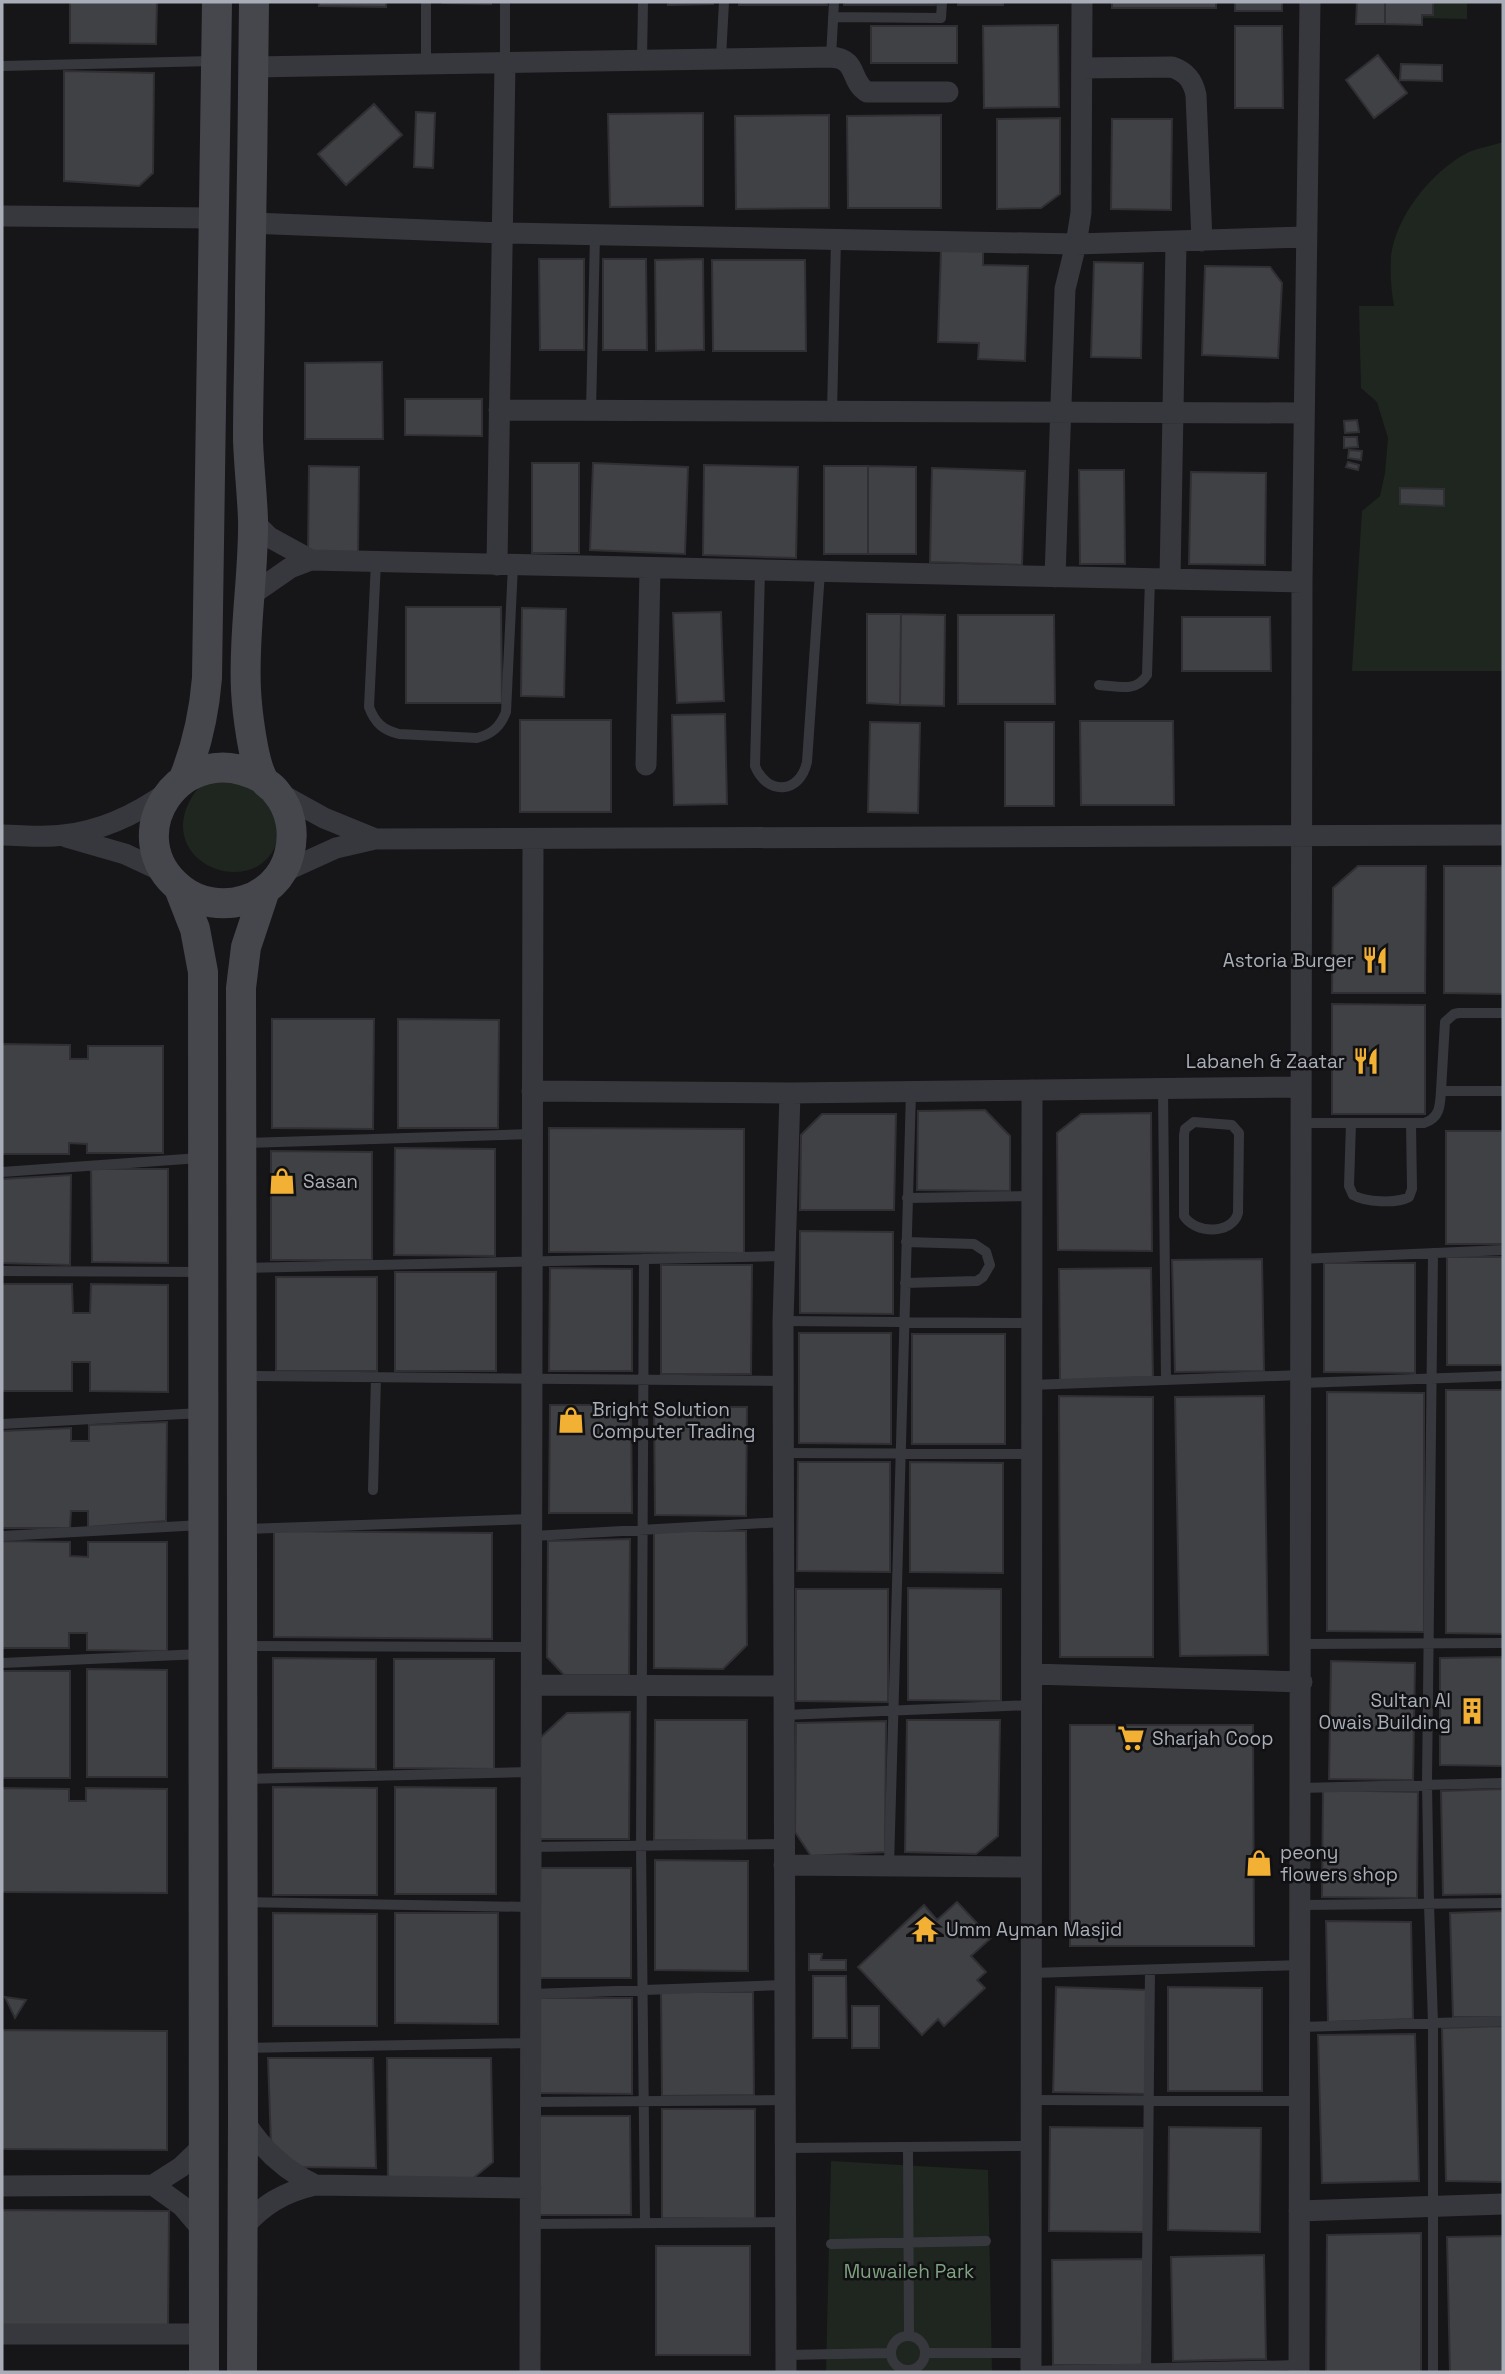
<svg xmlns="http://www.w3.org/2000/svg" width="1505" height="2374" font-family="'Space Grotesk',sans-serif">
	<rect width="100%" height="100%" fill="#161618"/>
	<path fill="#1e261f" d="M1371 2H1467V19L1370 17Z
		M1503 142V671H1352L1362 511 1380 496 1385 473 1388 438 1377 402 1361 388 1359 306H1394C1391 290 1390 272 1391 256 1396 216 1431 172 1467 153 1477 148 1491 146 1503 142Z
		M237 776 275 802C276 813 281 829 278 839 261 899 165 870 186 809 189 802 194 791 201 786 210 780 227 779 237 776Z
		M831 2161 988 2170 992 2372H826Z"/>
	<path fill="#404145" stroke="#303034" stroke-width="2" d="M70 2H157L156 44 70 43Z
		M319 2H386V7L319 6Z
		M443 2H491V4L443 3Z
		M668 2H713V4L668 5Z
		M739 2H827V5H739Z
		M844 2H936V5H844Z
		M958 2H1003V5H958Z
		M1112 2H1216V8H1112Z
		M1235 2H1282V11H1235Z
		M1357 2H1385V24H1356Z
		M1385 2H1433V15H1422V25L1385 24Z
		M1058 25 1059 107 984 108 983 26Z
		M871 26H957V63H871Z
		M1235 26H1282L1283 108H1235Z
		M1378 55 1407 93 1374 118 1346 80Z
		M1401 64 1442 65V81L1400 80Z
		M64 71 154 73 153 173 139 186 64 181Z
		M374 104 402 135 346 185 318 154Z
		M416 112 435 113 433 168 414 167Z
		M703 113V206L610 207 608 114Z
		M829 115V208L736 209 735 116Z
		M941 115V208H848L847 116Z
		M1060 118V194L1041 208 997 209V119Z
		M1112 119H1172L1171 210 1111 209Z
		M941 250 983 251V265L1028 266 1025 361 978 359 979 343 938 342Z
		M539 259H584V350H540Z
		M603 259H646L647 350H603Z
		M703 259 704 350 656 351 655 260Z
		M712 260H805L806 351H713Z
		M1094 262 1143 263 1141 358 1091 357Z
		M1205 266 1270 267 1282 283 1278 358 1202 355Z
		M382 362 383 439H305V363Z
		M405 399H482V436L405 435Z
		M1357 420 1359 432 1345 433 1344 421Z
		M1344 437H1357L1358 447 1344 448Z
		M1349 450 1362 451 1361 460 1348 458Z
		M1348 462 1359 465 1358 470 1346 467Z
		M532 463H579V553H532Z
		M593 463 688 467 685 554 590 550Z
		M704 465 798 467 796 558 703 555Z
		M309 466 359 467 358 556 308 555Z
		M824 466H868V554H824Z
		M868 466 916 467V554H868Z
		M932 468 1025 471 1022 565 930 562Z
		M1079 470H1124L1125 564H1080Z
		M1191 472 1266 473 1265 565 1189 564Z
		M1400 488 1444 489V506L1400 504Z
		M406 607H501L502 703H406Z
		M522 608 566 609 564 697 521 696Z
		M721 612 724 701 677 703 673 613Z
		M867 614H901L900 705 867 703Z
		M901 614 945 615 944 706 900 705Z
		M958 615H1054L1055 704H958Z
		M1182 617H1270L1271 671H1182Z
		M725 714 727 804 674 805 672 715Z
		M520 720H611V812H520Z
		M1080 721H1173L1174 805H1081Z
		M870 722 920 723 918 813 868 812Z
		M1005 722H1054V806H1005Z
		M1358 866H1426L1425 993H1332L1333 888Z
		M1444 866H1503V994L1444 993Z
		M1332 1004 1425 1005V1114H1332Z
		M272 1019H374L373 1129 272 1128Z
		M398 1019 499 1020 498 1128H398Z
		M2 1044 70 1045V1059H88V1046H163V1153H87V1144L69 1143V1154H2Z
		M985 1110 1010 1136V1191L917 1190 918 1111Z
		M1151 1113 1152 1251 1058 1250 1057 1133 1081 1114Z
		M822 1114H896L894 1210H800L801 1135Z
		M549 1128 744 1129V1253L549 1252Z
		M1446 1131H1503V1244H1446Z
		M395 1148 495 1149V1256L394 1255Z
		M271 1151 372 1152V1260H271Z
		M91 1169H168V1263L92 1262Z
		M71 1175 70 1265 2 1263V1179Z
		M800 1231 893 1232V1314L800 1313Z
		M1447 1257H1503V1365H1447Z
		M1262 1259 1264 1371 1175 1372 1172 1260Z
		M1324 1263H1415V1373L1324 1372Z
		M661 1265H752L751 1374H661Z
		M550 1268 632 1269V1371H549Z
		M1151 1268 1153 1380 1060 1381 1059 1269Z
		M395 1272H496V1371H395Z
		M276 1277H377V1371H276Z
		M2 1284H72L73 1313H90L91 1284 168 1285V1392L90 1391V1362H72V1391H2Z
		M799 1333H891V1444L799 1443Z
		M912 1334H1005V1444H912Z
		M1446 1390H1503V1634L1446 1633Z
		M1327 1392 1424 1393V1632L1327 1631Z
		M1059 1396 1153 1397V1657H1060Z
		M1264 1396 1268 1655 1180 1656 1175 1397Z
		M550 1405H631L632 1513H549Z
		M654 1407H747L746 1516 655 1515Z
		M167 1422 166 1521 88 1527V1511H71L70 1528H2V1431L71 1428V1441H89V1425Z
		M798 1462H890V1572L797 1571Z
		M910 1462 1003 1463V1573L910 1572Z
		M274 1531 492 1533V1639L274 1637Z
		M654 1531H746L747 1645 723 1669 654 1668Z
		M630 1539 629 1675H564L547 1657 548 1541Z
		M2 1541 70 1542V1556L88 1557V1542H167V1651L87 1650V1633H69V1648H2Z
		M908 1588 1001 1589V1701L908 1700Z
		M796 1589H888V1702L796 1701Z
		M1503 1657V1766L1440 1765V1658Z
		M273 1658 376 1659V1769L273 1768Z
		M394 1659H494V1769L394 1768Z
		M1331 1661 1415 1663 1413 1780 1329 1779Z
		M87 1669 167 1670V1777H87Z
		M2 1671H70V1778H2Z
		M630 1712 629 1839H538L539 1739 567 1713Z
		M655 1720H747V1841L654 1840Z
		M907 1720H1000L998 1836 976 1854 905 1852Z
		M886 1721 885 1852 811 1856 795 1832 796 1723Z
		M1070 1725H1253L1254 1946H1070Z
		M273 1787 377 1788V1895H273Z
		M395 1787 496 1788V1894H395Z
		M2 1788 69 1789V1801H86V1788L167 1789V1893L2 1892Z
		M1503 1789V1894L1443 1895 1441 1791Z
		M1323 1790 1418 1792 1417 1898 1322 1897Z
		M655 1860 748 1861V1971L655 1970Z
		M537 1868H631V1978H537Z
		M957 1902 991 1938 971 1956 986 1972 977 1980 985 1988 944 2026 938 2019 922 2035 858 1967 924 1905 937 1920Z
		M1503 1911V2017H1453L1450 1913Z
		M273 1913 377 1914V2026H273Z
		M395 1913H498V2024L395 2023Z
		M1326 1921 1411 1922 1413 2019 1328 2022Z
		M809 1954H822L821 1960H846V1970H809Z
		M813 1976H846L847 2038H813Z
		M1056 1987 1149 1990 1147 2094 1053 2092Z
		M1168 1987 1262 1988V2091H1168Z
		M661 1992H753L754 2095 662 2096Z
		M5 1997 26 2000 15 2018Z
		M537 1998H632V2094L538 2093Z
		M852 2006H879V2048H852Z
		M1503 2026V2182L1446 2181 1442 2028Z
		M2 2030 167 2031V2150L2 2149Z
		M1415 2034 1419 2181 1322 2183 1318 2035Z
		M268 2058H373L376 2168 295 2167 271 2145Z
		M387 2058H491L493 2162 471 2180H388Z
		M662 2109H755V2219L662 2218Z
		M535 2116H630L631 2215H536Z
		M1050 2127 1147 2128 1146 2232 1049 2231Z
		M1169 2127 1261 2128 1260 2232 1168 2230Z
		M2 2210 169 2211 168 2330 2 2329Z
		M1421 2233V2372H1326L1327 2235Z
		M1503 2236V2372H1450L1447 2237Z
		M656 2246H750V2355H656Z
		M1264 2255 1266 2359 1173 2361 1171 2257Z
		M1145 2259 1146 2365H1053L1052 2260Z"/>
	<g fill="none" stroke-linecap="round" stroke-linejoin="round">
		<path stroke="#37383d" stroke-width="10" d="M426 2V64
			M833 17 941 18 942 2
			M831 57 834 2
			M721 58 724 2
			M642 60 643 2
			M505 63V2
			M2 66 213 61
			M591 411 595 235
			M832 412 836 239
			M376 562 369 707C375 723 383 730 399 734L477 738C492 734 500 727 506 712L513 565
			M760 571 755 766C767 796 800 794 807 762L820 572
			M1099 685C1117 686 1136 693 1147 675L1150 579
			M1503 1013H1459L1454 1014 1445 1022 1441 1091H1503
			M1163 1089 1166 1380
			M1194 1122 1232 1125 1239 1133 1238 1213C1232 1235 1195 1234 1184 1216V1135L1185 1129Z
			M1300 1123H1424C1440 1118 1440 1106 1441 1091
			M1351 1123 1349 1186 1353 1195C1365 1202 1396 1204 1409 1197L1412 1189 1411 1123
			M245 1143 532 1134
			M2 1172 200 1158
			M907 1198 1031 1196
			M644 1259 641 1845 645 2223
			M1300 1259 1503 1250
			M242 1268 785 1256
			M2 1271 201 1272
			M905 1283 977 1281 983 1277 990 1265 986 1252 974 1244 906 1242
			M783 1321 1031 1323
			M245 1376 783 1381
			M1301 1383 1503 1376
			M1031 1385 1301 1375
			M2 1424 201 1413
			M783 1453 1031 1454
			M373 1490 376 1377
			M245 1529 533 1519
			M2 1536 202 1525
			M533 1536 783 1522
			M1301 1644 1503 1643
			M245 1646 532 1647
			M2 1663 201 1654
			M784 1715 1032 1705
			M244 1779 532 1772
			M1301 1788 1503 1783
			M531 1847 784 1844
			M889 1866 911 1092
			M243 1902 531 1907
			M1301 1905 1503 1903
			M1031 1973 1301 1965
			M531 1994 785 1985
			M1300 2027 1503 2021
			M246 2048 531 2043
			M1031 2100 1300 2101
			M530 2102 785 2100
			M908 2147 909 2335
			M786 2148 1031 2146
			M531 2224 785 2222
			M831 2244 986 2241
			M891 2353a17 17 0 1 1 34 0a17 17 0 1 1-34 0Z
			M926 2353H1032
			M786 2355 891 2353
			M1031 2371 1299 2365
			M1146 2372 1150 1970
			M1433 2372V2023L1429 1904 1427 1783 1433 1253"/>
		<path stroke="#37383d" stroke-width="21" d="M254 67 831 57C859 59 849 81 867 92H948
			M1082 68 1172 67C1186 72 1193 80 1196 95L1202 241
			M2 216 213 218
			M251 223 502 233 1076 244 1305 237
			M499 410 1304 413
			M253 521 269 537 311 560
			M497 565 505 63
			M1055 577 1065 289 1076 244 1081 213 1082 2
			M1170 579 1176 242
			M251 595 290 568 311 560 1302 582
			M646 765 650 568
			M277 792 324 818 373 838
			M2 835C22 835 43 838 63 835 102 831 137 814 169 791
			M66 837 125 854 166 873
			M281 873 336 848 375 839 1503 835
			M532 1091 790 1093 1300 1087
			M1032 1674 1302 1682
			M533 1685 782 1686
			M784 1865 1031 1867
			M243 2119C261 2149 284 2170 315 2185
			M153 2185 182 2206 205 2233
			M2 2186 153 2185 181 2167 205 2144
			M1299 2211 1503 2204
			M242 2229C262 2205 284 2192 315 2185L531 2188
			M2 2334H204
			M530 2372 533 840
			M786 2372 783 1321 790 1093
			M1031 2372 1032 1090
			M1299 2372 1302 582 1310 2"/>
		<path stroke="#45474d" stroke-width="30" d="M254 2C253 99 252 197 250 294 250 343 248 392 248 440 249 467 252 493 253 519 254 576 243 633 246 690 247 710 253 762 263 779 266 784 273 787 276 792 291 809 295 833 289 855 277 901 218 918 181 889 115 838 180 733 263 779
			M184 778C197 746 204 714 207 678L217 2
			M179 888 195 929 203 972 204 2372
			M242 2372 243 2119 241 988 246 947 265 890"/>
	</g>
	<defs>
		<symbol id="restaurant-bare" viewBox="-9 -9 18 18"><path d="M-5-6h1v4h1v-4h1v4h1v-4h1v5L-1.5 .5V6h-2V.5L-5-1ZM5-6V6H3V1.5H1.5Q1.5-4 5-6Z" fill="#f2b134" stroke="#111113" stroke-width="2.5" paint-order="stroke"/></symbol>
		<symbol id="shop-bare" viewBox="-9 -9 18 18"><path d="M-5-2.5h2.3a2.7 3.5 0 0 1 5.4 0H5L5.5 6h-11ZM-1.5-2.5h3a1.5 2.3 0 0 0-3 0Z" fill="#f2b134" stroke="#111113" stroke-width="2.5" paint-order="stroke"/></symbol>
		<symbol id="building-bare" viewBox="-9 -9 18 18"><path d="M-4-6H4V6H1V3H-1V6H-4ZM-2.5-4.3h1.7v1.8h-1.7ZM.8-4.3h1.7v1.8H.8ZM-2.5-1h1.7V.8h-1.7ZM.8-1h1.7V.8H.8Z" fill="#f2b134" stroke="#111113" stroke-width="2.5" paint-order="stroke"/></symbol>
		<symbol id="supermarket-bare" viewBox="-9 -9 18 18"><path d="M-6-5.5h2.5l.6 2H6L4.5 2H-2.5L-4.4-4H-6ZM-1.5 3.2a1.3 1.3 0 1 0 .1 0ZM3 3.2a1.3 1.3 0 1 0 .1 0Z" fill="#f2b134" stroke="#111113" stroke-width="2.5" paint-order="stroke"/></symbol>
		<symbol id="temple-bare" viewBox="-9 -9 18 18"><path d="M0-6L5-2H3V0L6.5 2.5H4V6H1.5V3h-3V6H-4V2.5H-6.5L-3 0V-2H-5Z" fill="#f2b134" stroke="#111113" stroke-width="2.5" paint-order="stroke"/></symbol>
	</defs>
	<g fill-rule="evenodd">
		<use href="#restaurant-bare" x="1356" y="941" width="38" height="38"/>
		<use href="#restaurant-bare" x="1347" y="1042" width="38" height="38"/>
		<use href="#shop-bare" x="263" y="1162" width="38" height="38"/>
		<use href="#shop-bare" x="552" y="1401" width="38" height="38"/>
		<use href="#building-bare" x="1453" y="1692" width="38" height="38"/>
		<use href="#supermarket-bare" x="1112" y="1719" width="38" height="38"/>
		<use href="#shop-bare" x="1240" y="1844" width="38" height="38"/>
		<use href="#temple-bare" x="906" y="1910" width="38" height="38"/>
	</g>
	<g text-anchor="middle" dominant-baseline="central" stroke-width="5" stroke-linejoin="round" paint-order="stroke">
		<g font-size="19" fill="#a8adb8" stroke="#111113" text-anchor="start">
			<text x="1354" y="960" text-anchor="end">Astoria Burger</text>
			<text x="1345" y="1061" text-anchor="end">Labaneh &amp; Zaatar</text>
			<text x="303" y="1181">Sasan</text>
			<text x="592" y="1409">Bright Solution<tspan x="592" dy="22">Computer Trading</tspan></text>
			<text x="1451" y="1700" text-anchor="end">Sultan Al<tspan x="1451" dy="22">Owais Building</tspan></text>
			<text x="1152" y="1738">Sharjah Coop</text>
			<text x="1280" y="1852">peony<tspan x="1280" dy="22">flowers shop</tspan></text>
			<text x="946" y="1929">Umm Ayman Masjid</text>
		</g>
		<g font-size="19" fill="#7fa381" stroke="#111113">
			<text x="909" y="2271">Muwaileh Park</text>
		</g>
	</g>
	<rect width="1505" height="2374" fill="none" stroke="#a8adb8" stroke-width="7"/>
</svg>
